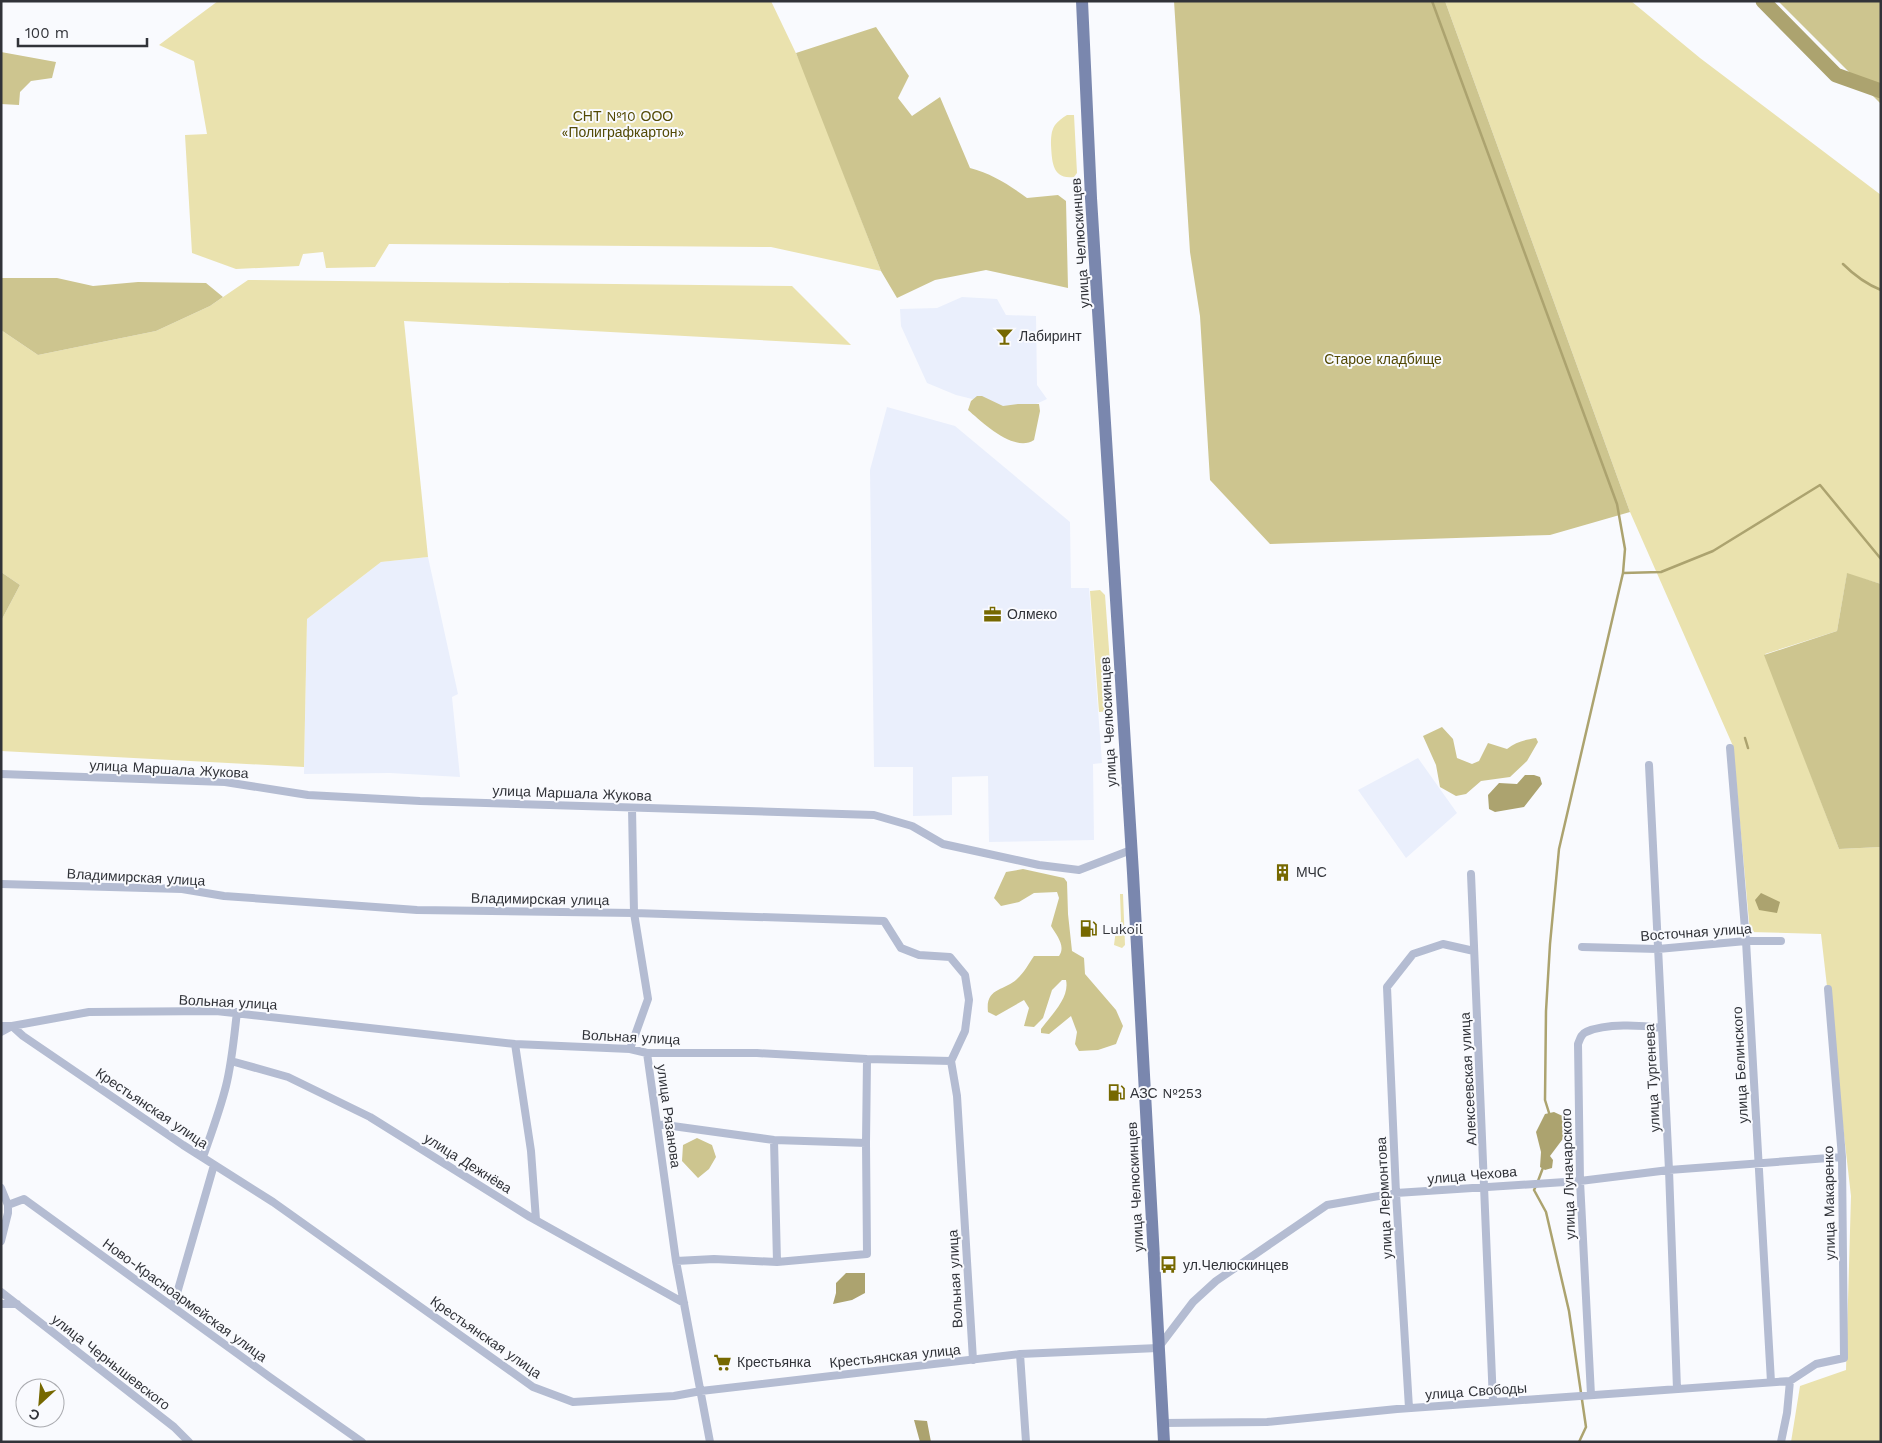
<svg xmlns="http://www.w3.org/2000/svg" width="1882" height="1443" font-family="'Work Sans',sans-serif">
	<rect width="100%" height="100%" fill="#f9fafe"/>
	<path fill="#eaeffc" d="M962 297 997 299 1006 315 1036 316 1037 385 1047 399 1021 411 956 395 927 383 901 326 900 309 937 308Z
		M887 407 955 426 1070 522 1071 588H1089L1102 763 1093 764 1094 840 989 842 988 776 952 777V815L913 816V767H874L870 470Z
		M428 557 458 694 452 697 460 777 390 773 304 774 307 619 381 562Z
		M1418 758 1457 813 1406 858 1358 790Z"/>
	<path fill="#eae2ae" d="M218 1H771L803 68 881 271 771 247 389 244 375 267 326 268 323 252 303 254 299 266 236 269 192 253 185 135 207 134 194 61 159 45Z
		M1445 1H1631L1700 58 1881 195V584L1847 574 1837 631 1765 654 1839 849 1881 847V1442H1791L1800 1386 1846 1370 1851 1196 1821 934 1750 932 1733 746 1630 512Z
		M1067 115H1074L1077 173 1074 177C1052 180 1052 161 1051 145 1051 138 1051 131 1055 125 1058 121 1062 118 1067 115Z
		M248 280 792 286 851 345 404 321 428 557 381 562 307 619 304 767 1 751V621L20 585 1 572V330L38 355 156 331 210 306Z
		M1100 590 1105 595 1113 704 1111 711 1099 712 1090 591Z
		M1120 894H1123L1125 945 1122 948 1114 945 1116 930 1121 921Z"/>
	<path fill="#cdc58f" d="M1174 1H1445L1630 512 1550 535 1270 544 1210 480 1200 316 1190 252Z
		M1778 1H1881V104Z
		M876 27 909 76 898 98 912 116 940 97 970 168C992 174 1008 184 1027 198L1058 195 1066 201 1068 288 986 270 935 280 897 298 881 271 796 53Z
		M1 52 56 62 52 78 31 81 20 92 19 105 1 104Z
		M1 278H57L93 286 138 282 206 283 223 297 210 306 156 331 38 355 1 330Z
		M977 396H982L1003 406 1018 404H1039L1040 411 1034 440C1014 453 982 422 968 410L971 401Z
		M1 572 20 585 1 621Z
		M1847 573 1881 584V847L1839 849 1764 655 1837 631Z
		M1442 727 1453 739 1457 758 1472 764 1479 761 1488 743 1507 749C1516 742 1524 740 1536 738L1538 742 1527 761 1510 777 1481 781 1466 794 1456 796 1440 787 1436 765 1423 736Z
		M1023 869 1064 878 1067 882 1068 914 1072 951 1084 958 1085 974 1116 1010 1123 1026 1116 1044 1098 1050 1079 1051 1075 1044 1077 1032 1071 1016 1049 1034 1041 1033V1029C1051 1015 1070 998 1066 980H1062L1052 990 1043 1018 1034 1027 1024 1026 1029 1008 1024 1000 996 1016 988 1012C985 987 1005 991 1017 979 1024 973 1029 963 1034 956H1059C1066 946 1057 936 1051 926L1059 898 1057 892 1034 893 1019 902 1001 906 994 898 1006 872Z
		M697 1138 712 1145 716 1157 709 1169 698 1178 682 1161 683 1145Z"/>
	<path fill="#aca36f" d="M1525 775H1534L1540 777 1542 784 1524 807 1495 812 1489 809 1488 795 1499 783 1517 784Z
		M1761 893 1780 902 1777 913 1759 910 1755 900Z
		M1554 1112 1569 1119 1568 1132 1550 1156 1553 1160 1552 1168 1545 1170 1540 1167 1541 1152 1536 1132 1545 1114Z
		M846 1273H865V1293L852 1300 833 1304 836 1293V1283Z
		M914 1420 927 1421 931 1442H920Z"/>
	<g fill="none" stroke-linecap="round" stroke-linejoin="round">
		<path stroke="#aca36f" stroke-width="2.5" d="M1432 1 1617 504 1625 549 1623 573 1559 849 1550 944 1546 1011 1545 1100 1550 1116
			M1843 264C1854 275 1866 284 1881 290
			M1623 573 1661 572 1713 551 1820 485 1881 559
			M1745 738 1748 748
			M1538 1181 1544 1165
			M1536 1186 1534 1190 1546 1212 1569 1311 1586 1427 1579 1442"/>
		<path stroke="#aca36f" stroke-width="15" d="M1763 1 1836 75 1881 91"/>
		<path stroke="#b4bcd2" stroke-width="8" d="M1730 748 1746 941 1771 1382
			M1649 765 1669 1170 1677 1389
			M1 774 225 782 308 795 420 801 874 815 912 826 943 844 1039 865 1079 870 1131 850
			M1471 874 1493 1402
			M1 884 182 889 224 896 417 910 634 913 884 921 901 948 919 955 950 957 965 975 969 1000 965 1031 951 1061
			M1582 947 1658 949 1746 941H1781
			M1 1026H12L23 1036 183 1145 273 1202 533 1387 573 1402 674 1396 701 1391 1020 1354 1158 1348 1193 1302 1216 1281 1327 1205 1396 1193 1580 1181 1669 1170 1842 1157
			M1 1032 12 1026 89 1012 216 1011 515 1044 630 1049 647 1053H757L867 1059 951 1061 957 1096 973 1360
			M515 1044 531 1151 536 1220
			M630 1049 648 999 634 913 632 808
			M644 1052 647 1053 676 1261 710 1442
			M231 1061 288 1077 370 1117 530 1217 684 1303
			M658 1124 774 1140 866 1143 867 1254 777 1262
			M866 1143 867 1059
			M203 1157C211 1134 220 1110 226 1086 232 1062 234 1037 237 1012
			M1 1188 8 1205 24 1199 271 1378 362 1442
			M1 1241 8 1213V1205
			M676 1261 714 1259 777 1262 774 1140
			M1 1292 174 1427 189 1442
			M1 1304H17
			M173 1307 214 1165
			M1020 1354 1026 1442
			M1591 1395 1580 1181 1578 1044C1580 1039 1581 1034 1586 1032 1606 1023 1641 1025 1662 1028
			M1409 1408 1396 1193 1387 987 1413 954 1443 944 1474 951
			M1163 1423 1267 1422 1397 1409 1790 1381 1816 1364 1844 1358 1842 1157 1828 989
			M1781 1442 1787 1413 1790 1381"/>
		<path stroke="#7a87ae" stroke-width="12" d="M1082 1 1091 198 1133 873 1164 1442"/>
	</g>
	<defs>
		<symbol id="bar-bare" viewBox="-9 -9 18 18"><path d="M-6-5H6L.8 .8V4.5H3.5V6h-7V4.5H-.8V.8Z" fill="#766800" stroke="#f9fafe" stroke-width="2.5" paint-order="stroke"/></symbol>
		<symbol id="office-bare" viewBox="-9 -9 18 18"><path d="M-6-3h4V-5.5h4V-3h4V5H-6ZM-1-4.5V-3h2v-1.5ZM-6 0V1H6V0Z" fill="#766800" stroke="#f9fafe" stroke-width="2.5" paint-order="stroke"/></symbol>
		<symbol id="building-bare" viewBox="-9 -9 18 18"><path d="M-4-6H4V6H1V3H-1V6H-4ZM-2.5-4.3h1.7v1.8h-1.7ZM.8-4.3h1.7v1.8H.8ZM-2.5-1h1.7V.8h-1.7ZM.8-1h1.7V.8H.8Z" fill="#766800" stroke="#f9fafe" stroke-width="2.5" paint-order="stroke"/></symbol>
		<symbol id="fuel-bare" viewBox="-9 -9 18 18"><path d="M-5.5-6h7V0h2V4h1.3V-2.5L3-4.5l.8-.8L6-3V5H2.5V1h-1V6h-7ZM-4.2-4.7v3.2H.2V-4.7Z" fill="#766800" stroke="#f9fafe" stroke-width="2.5" paint-order="stroke"/></symbol>
		<symbol id="bus-bare" viewBox="-9 -9 18 18"><path d="M-5-6H5V4H4V6H2V4H-2V6H-4V4H-5ZM-3.5-4V0h7V-4ZM-3.5 1.2v1.5H-2V1.2ZM2 1.2v1.5H3.5V1.2Z" fill="#766800" stroke="#f9fafe" stroke-width="2.5" paint-order="stroke"/></symbol>
		<symbol id="supermarket-bare" viewBox="-9 -9 18 18"><path d="M-6-5.5h2.5l.6 2H6L4.5 2H-2.5L-4.4-4H-6ZM-1.5 3.2a1.3 1.3 0 1 0 .1 0ZM3 3.2a1.3 1.3 0 1 0 .1 0Z" fill="#766800" stroke="#f9fafe" stroke-width="2.5" paint-order="stroke"/></symbol>
	</defs>
	<g fill-rule="evenodd">
		<use href="#bar-bare" x="992" y="324" width="25" height="25"/>
		<use href="#office-bare" x="980" y="602" width="25" height="25"/>
		<use href="#building-bare" x="1270" y="860" width="25" height="25"/>
		<use href="#fuel-bare" x="1076" y="916" width="25" height="25"/>
		<use href="#fuel-bare" x="1104" y="1080" width="25" height="25"/>
		<use href="#bus-bare" x="1156" y="1252" width="25" height="25"/>
		<use href="#supermarket-bare" x="710" y="1350" width="25" height="25"/>
	</g>
	<g text-anchor="middle" dominant-baseline="central" stroke-width="4" stroke-linejoin="round" paint-order="stroke">
		<g font-size="14" fill="#534a05" stroke="#f9fafe">
			<text x="623" y="116">СНТ №10 ООО<tspan x="623" dy="16">«Полиграфкартон»</tspan></text>
			<text x="1383" y="359">Старое кладбище</text>
		</g>
		<g font-size="14" fill="#313339" stroke="#f9fafe">
			<text transform="translate(1080 243) rotate(-94)">улица Челюскинцев</text>
			<text transform="translate(1108 722) rotate(-93)">улица Челюскинцев</text>
			<text transform="translate(169 769) rotate(3)">улица Маршала Жукова</text>
			<text transform="translate(572 793) rotate(2)">улица Маршала Жукова</text>
			<text transform="translate(136 877) rotate(3)">Владимирская улица</text>
			<text transform="translate(540 899) rotate(1)">Владимирская улица</text>
			<text transform="translate(1696 932) rotate(-4)">Восточная улица</text>
			<text transform="translate(228 1002) rotate(3)">Вольная улица</text>
			<text transform="translate(631 1037) rotate(3)">Вольная улица</text>
			<text transform="translate(1740 1065) rotate(-93)">улица Белинского</text>
			<text transform="translate(1652 1078) rotate(-93)">улица Тургенева</text>
			<text transform="translate(1468 1079) rotate(-93)">Алексеевская улица</text>
			<text transform="translate(152 1108) rotate(34)">Крестьянская улица</text>
			<text transform="translate(669 1116) rotate(82)">улица Рязанова</text>
			<text transform="translate(468 1163) rotate(32)">улица Дежнёва</text>
			<text transform="translate(1568 1174) rotate(-92)">улица Луначарского</text>
			<text transform="translate(1472 1175) rotate(-5)">улица Чехова</text>
			<text transform="translate(1135 1187) rotate(-93)">улица Челюскинцев</text>
			<text transform="translate(1384 1198) rotate(-93)">улица Лермонтова</text>
			<text transform="translate(1829 1203) rotate(-91)">улица Макаренко</text>
			<text transform="translate(955 1279) rotate(-93)">Вольная улица</text>
			<text transform="translate(185 1300) rotate(36)">Ново-Красноармейская улица</text>
			<text transform="translate(486 1337) rotate(35)">Крестьянская улица</text>
			<text transform="translate(895 1356) rotate(-6)">Крестьянская улица</text>
			<text transform="translate(111 1362) rotate(38)">улица Чернышевского</text>
			<text transform="translate(1476 1391) rotate(-4)">улица Свободы</text>
		</g>
		<g font-size="14" fill="#313339" stroke="#f9fafe" text-anchor="start">
			<text x="1019" y="336">Лабиринт</text>
			<text x="1007" y="614">Олмеко</text>
			<text x="1296" y="872">МЧС</text>
			<text x="1102" y="929">Lukoil</text>
			<text x="1130" y="1093">АЗС №253</text>
			<text x="1183" y="1265">ул.Челюскинцев</text>
			<text x="737" y="1362">Крестьянка</text>
		</g>
	</g>
	<rect width="1882" height="1443" fill="none" stroke="#313339" stroke-width="5"/>
	<g transform="translate(40 1403) rotate(206)"><circle r="24" fill="#f9fafe" stroke="#a9aaaf"/>
	<path d="M0-4L9 19L0 12L-9 19Z" fill="#766800"/>
	<text y="-8" font-size="14" font-weight="bold" text-anchor="middle" fill="#313339">С</text>
	</g>
	<path d="M18 38v8h129v-8" fill="none" stroke="#313339" stroke-width="2.5"/>
	<text x="25" y="38" font-size="15" fill="#313339" stroke="#f9fafe" stroke-width="4" paint-order="stroke">100 m</text>
</svg>
